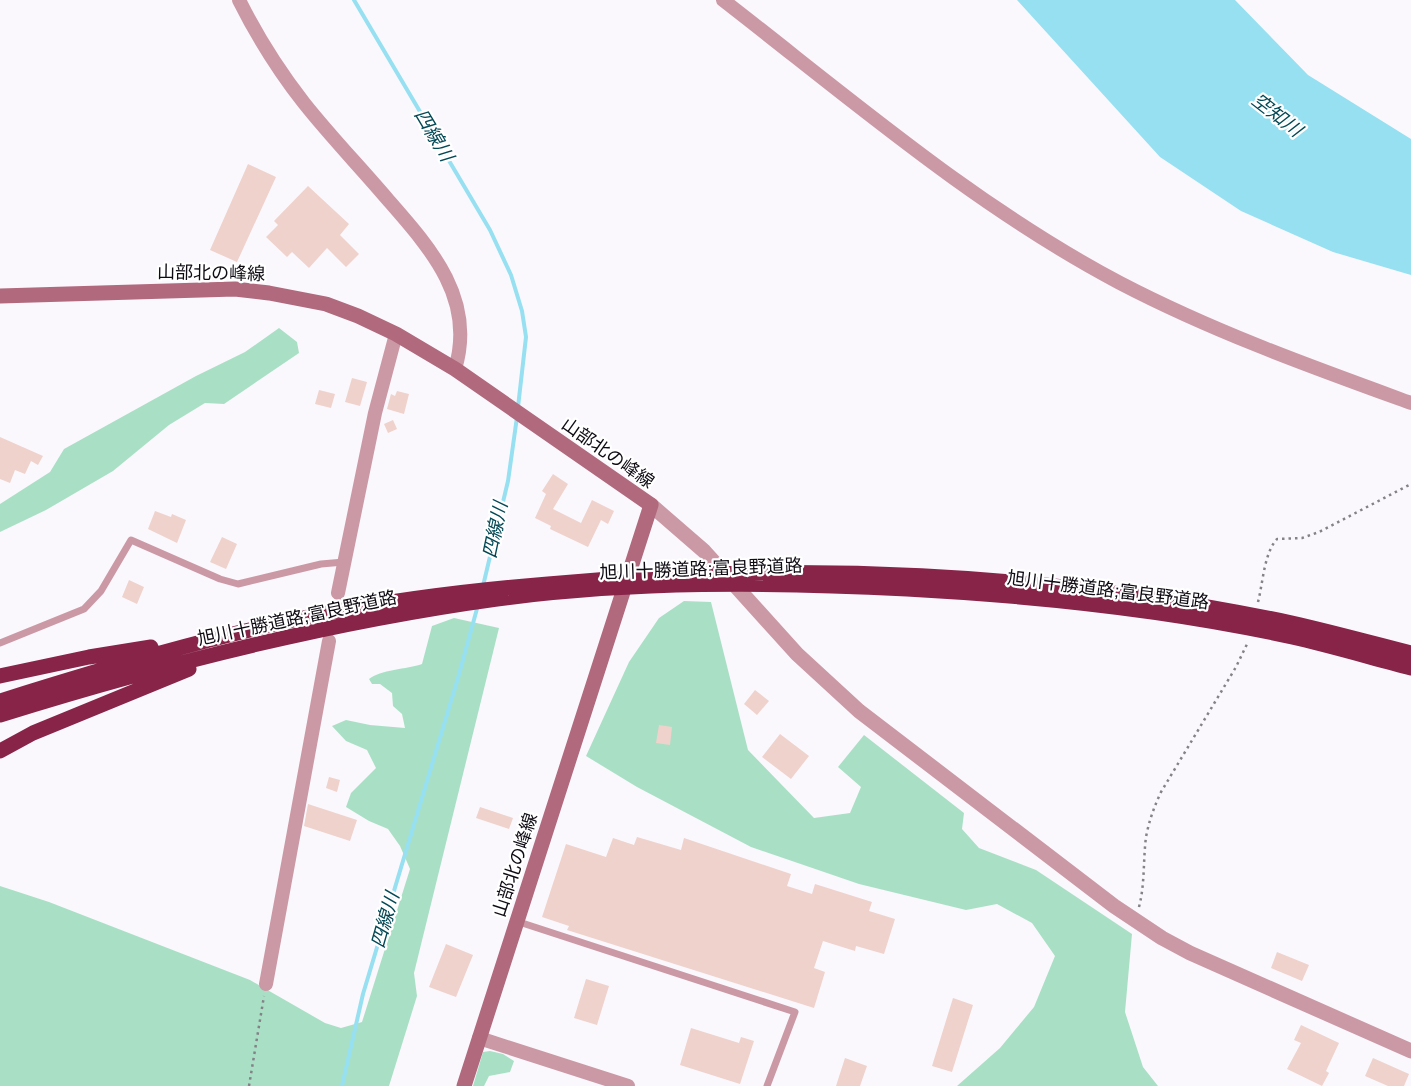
<svg xmlns="http://www.w3.org/2000/svg" width="1411" height="1086" font-family="Helvetica,'Noto Sans JP',sans-serif">
	<rect width="100%" height="100%" fill="#faf8fd"/>
	<path fill="#a9e0c5" d="M279 328 297 342 299 353 224 404 205 403 169 425 113 471 46 510 0 532V504L50 472 64 449 196 376 245 352Z
		M684 601 711 602 748 750 814 818 850 813 861 787 838 767 864 735 964 813 962 829 979 848 1036 870 1132 934 1125 1012 1143 1067 1158 1086H957L1000 1048 1034 1007 1055 956 1032 923 997 904 966 910 859 884 751 847 637 787 586 756 629 662 659 618Z
		M454 618 499 628 414 973 417 996 389 1086H0V886L49 902 250 980 325 1023 341 1028 362 1022 410 869 400 846 388 829 369 821 346 807 351 793 376 768 367 750 346 741 332 726 346 720 370 725 405 728 402 714 393 706 392 693 380 684H372L369 679C380 670 407 669 422 664L432 626Z
		M490 1051 503 1054 514 1061 510 1072 489 1076 484 1086H473L483 1052Z"/>
	<path fill="#96e0f1" d="M1017 0H1235L1308 75 1411 139V275L1333 252 1241 211 1160 157Z"/>
	<g fill="none" stroke-linecap="round" stroke-linejoin="round">
		<path stroke="#96e0f1" stroke-width="4" d="M354 0 490 230 511 275 522 311 526 337 518 407
			M483 586 508 481 517 417
			M342 1086 363 994 458 678 478 605"/>
	</g>
	<path fill="#efd2cc" d="M248 164 276 177 237 262 210 250Z
		M308 186 349 224 340 235 359 254 346 267 327 248 309 268 292 252 287 257 266 237 278 225 274 221Z
		M352 378 367 382 360 406 345 402Z
		M319 390 335 394 331 408 315 404Z
		M397 391 409 394 404 414 387 409 391 394 395 396Z
		M393 420 397 429 388 433 384 424Z
		M0 437 43 456 38 465 31 461 25 474 15 470 10 483 0 479Z
		M553 474 568 484 553 509 581 523 592 500 614 511 608 524 601 520 588 547 550 529 551 526 535 518 546 494 542 491Z
		M155 511 171 517 172 514 186 520 177 543 148 529Z
		M222 537 237 544 226 569 210 562Z
		M129 580 144 587 137 604 122 597Z
		M755 690 769 701 757 715 744 704Z
		M659 725 672 727 670 745 656 743Z
		M780 734 809 756 791 779 762 757Z
		M329 777 340 780 337 792 326 788Z
		M308 804 357 820 350 841 304 826Z
		M480 807 513 818 509 829 476 818Z
		M637 837 681 850 684 838 791 874 787 886 812 894 815 884 872 902 869 911 895 919 884 954 856 946 855 951 823 941 814 968 825 972 814 1008 567 930 569 926 542 917 566 844 606 857 613 838 634 845Z
		M446 944 473 955 456 997 429 987Z
		M1277 952 1309 965 1302 981 1271 968Z
		M586 979 609 986 597 1025 574 1018Z
		M953 998 973 1005 952 1072 932 1066Z
		M1301 1025 1339 1043 1326 1071 1329 1073 1322 1086 1287 1069 1301 1043 1294 1040Z
		M691 1028 739 1043 741 1037 754 1041 740 1084 680 1065Z
		M845 1058 867 1066 860 1086H836Z
		M1373 1058 1409 1074 1404 1086H1388L1365 1076Z"/>
	<g fill="none" stroke-linecap="round" stroke-linejoin="round">
		<path stroke="#848187" stroke-width="2.5" stroke-dasharray="2.5 4" stroke-linecap="butt" d="M1258 602C1263 583 1264 553 1277 539L1302 538 1319 532 1411 484
			M1139 907C1145 884 1143 861 1146 837 1149 821 1154 807 1161 792L1236 667 1248 642
			M249 1086 264 996"/>
		<path stroke="#cb99a5" stroke-width="7" d="M0 643 84 609 101 591 131 540 220 579 238 584 321 564 344 562
			M516 921 795 1012 767 1086"/>
		<path stroke="#cb99a5" stroke-width="14" d="M239 0C257 36 279 71 304 103 331 137 361 168 389 201 432 250 476 300 455 369
			M723 0C852 100 976 207 1120 283 1214 332 1312 367 1411 403
			M338 593 375 413 396 334
			M266 984 329 641
			M479 1038 628 1086"/>
		<path stroke="#cb99a5" stroke-width="15" d="M651 505 704 551 797 654 859 711 1114 906 1162 938 1190 953 1411 1051"/>
		<path stroke="#b0697d" stroke-width="15" d="M0 296 235 289 269 293 326 304 358 316 396 334 455 369 651 505 464 1086"/>
		<path stroke="#872448" stroke-width="15" d="M0 676 89 657 151 647
			M0 701C108 667 216 635 327 613 400 599 474 590 548 584 795 561 1049 572 1292 623 1332 632 1372 643 1411 653
			M0 715C163 664 329 622 497 599 633 581 771 582 907 589 1036 596 1166 609 1292 637 1332 646 1372 658 1411 668
			M0 751 33 733 189 669"/>
	</g>
	<g text-anchor="middle" dominant-baseline="central" stroke-width="4.5" stroke-linejoin="round" paint-order="stroke">
		<g font-size="18" fill="#0f0b13" stroke="#fff">
			<text transform="translate(211 273) rotate(1)">山部北の峰線</text>
			<text transform="translate(608 453) rotate(35)">山部北の峰線</text>
			<text transform="translate(701 569) rotate(-2)">旭川十勝道路;富良野道路</text>
			<text transform="translate(1108 590) rotate(7)">旭川十勝道路;富良野道路</text>
			<text transform="translate(297 618) rotate(-12)">旭川十勝道路;富良野道路</text>
			<text transform="translate(515 865) rotate(-72)">山部北の峰線</text>
		</g>
		<g font-size="19" font-style="italic" fill="#044956" stroke="#fff">
			<text transform="translate(1277 115) rotate(38)">空知川</text>
			<text transform="translate(434 135) rotate(59)">四線川</text>
			<text transform="translate(495 530) rotate(-78)">四線川</text>
			<text transform="translate(385 920) rotate(-74)">四線川</text>
		</g>
	</g>
</svg>
